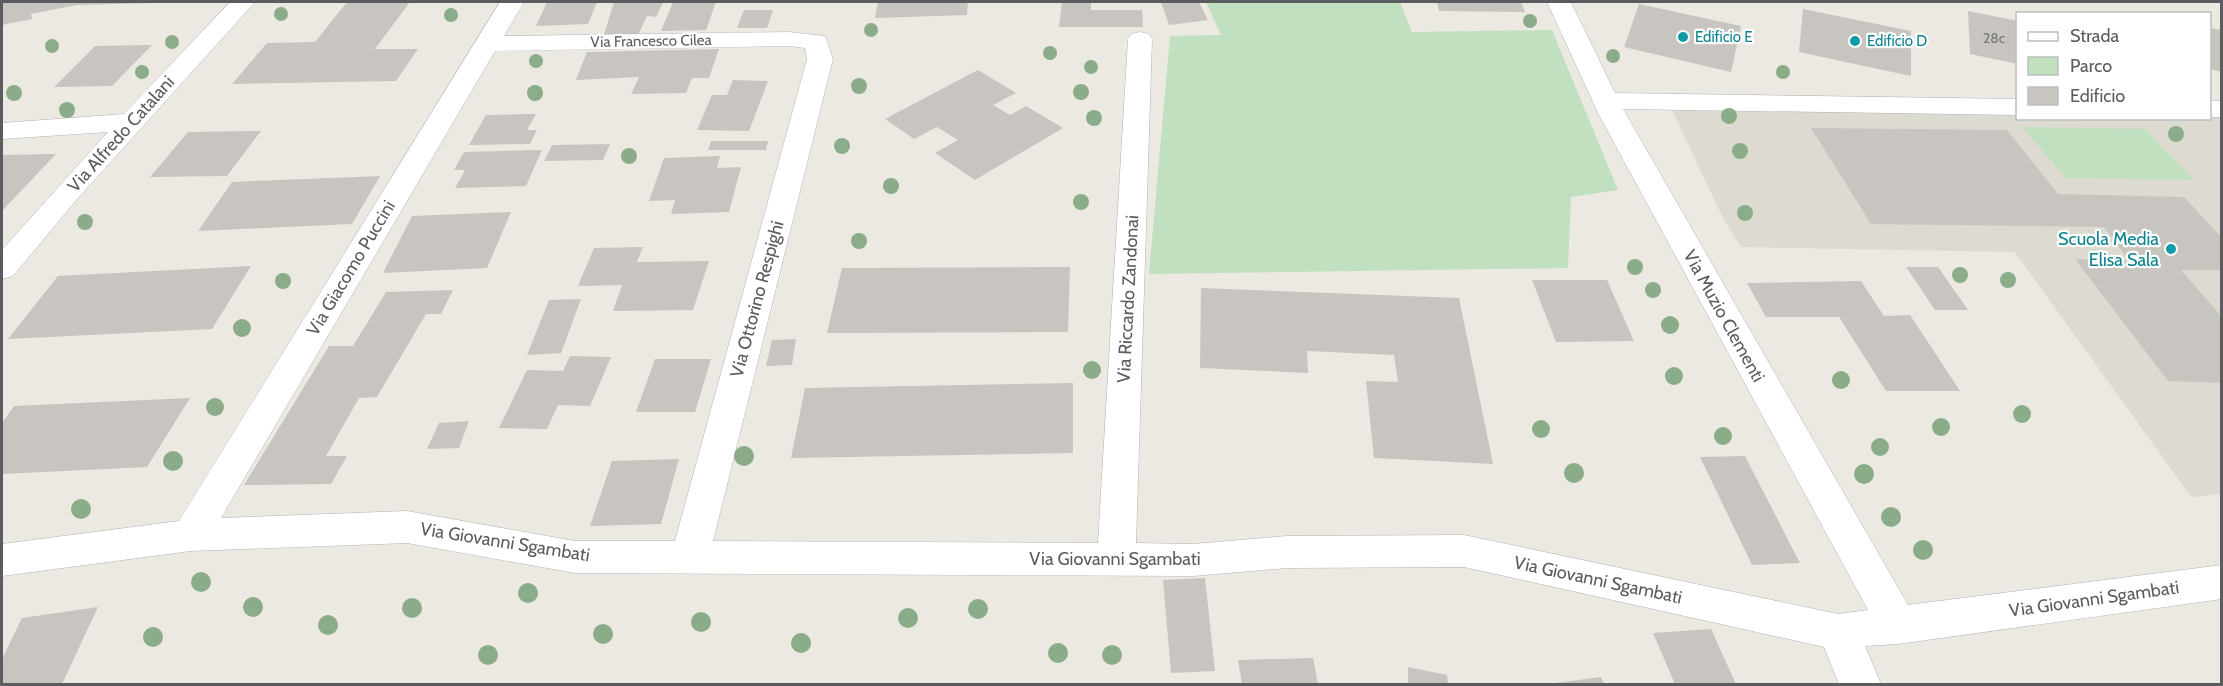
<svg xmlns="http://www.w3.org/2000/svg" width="2223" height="686" font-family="Cabin,sans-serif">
	<rect width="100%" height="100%" fill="#ebe9e1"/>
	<path fill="#dddad2" d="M1672 110 2017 113 2018 118H2210V115H2221V494L2191 497 2015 252 1741 247 1724 220Z"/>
	<path fill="#c0e0c0" d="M1206 2H1400L1412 32 1552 30 1618 190 1571 197 1568 268 1149 274 1170 36 1221 35Z
		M2022 127 2145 129 2194 180 2066 178Z"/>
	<path fill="#c8c5c0" d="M2 2H153V3L77 5 31 14 32 19 2 25Z
		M347 2H410L375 49H418L396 81 232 84 267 43 315 42Z
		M547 2H597L588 24 536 26Z
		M614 2H663L656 17 647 16 638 35H604Z
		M673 2H716L706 30 661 31Z
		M878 2H968L967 15 875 18Z
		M1062 2H1091V10H1142L1143 27H1059Z
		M1161 2H1199L1208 20 1169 25Z
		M1437 2H1521L1525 12 1439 11Z
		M1639 4 1741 26 1731 72 1624 47Z
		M1803 9 1911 31V76L1799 52Z
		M744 10H773L767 28H737Z
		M1968 11 2018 21V64L1970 54Z
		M2210 28 2222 30V72L2210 69Z
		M152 45 112 86 54 87 95 46Z
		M719 49 709 78H692L686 93 631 94 639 77 576 80 587 52Z
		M978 70 1016 93 993 105 1010 115 1026 106 1063 128 975 180 935 153 958 140 937 127 914 139 885 119Z
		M733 80 768 81 749 131 697 130 712 95H727Z
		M536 114 527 130H537L530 144 469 145 486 115Z
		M1811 128 2007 130 2058 194 2184 197 2222 238V270H2181L2222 317V383L2168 381 2075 259 2129 261 2104 227 1871 224Z
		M261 131 227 176 150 177 188 132Z
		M711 141H768L766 150H708Z
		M610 144 603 160 544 161 552 145Z
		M542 150 526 186 455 188 465 170H454L464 152Z
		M56 154 2 211V155Z
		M720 156 717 168 741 167 729 212 671 214 675 200 649 201 664 158Z
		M380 176 352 224 198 231 232 182Z
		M511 212 487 268 383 273 412 216Z
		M643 247 637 262 709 261 693 310 613 311 622 285 578 286 594 248Z
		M251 266 212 329 8 339 58 276Z
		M1070 267 1068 332 827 333 842 268Z
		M1906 267H1938L1968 310H1935Z
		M1532 280H1607L1634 341 1556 342Z
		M1861 281 1884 316 1910 315 1960 391H1886L1839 317H1766L1747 283Z
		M1201 288 1459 298 1493 464 1374 458 1366 381 1398 382 1394 355 1307 351 1308 373 1200 368Z
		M453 290 441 314H426L377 397 359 398 326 456H347L331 484 244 485 329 346H353L386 292Z
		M581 299 561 353 527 355 549 300Z
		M796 339 792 365 766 366 772 340Z
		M570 356 611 357 590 406 558 405 547 429 499 428 527 370 563 371Z
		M655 359H711L695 412H636Z
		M1073 383V453L791 458 805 388Z
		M190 398 147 467 2 474V423L14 406Z
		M469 421 459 448 427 449 439 423Z
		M1745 456 1800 563 1752 565 1700 457Z
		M679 459 661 524 590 526 612 461Z
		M1205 578 1215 671 1171 673 1163 580Z
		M98 607 62 684H2V659L22 618Z
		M1711 629 1736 684H1675L1653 633Z
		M1313 658 1318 684H1242L1238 660Z
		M1408 667 1447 675 1448 684H1408Z
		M1601 677 1604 684H1556V683Z"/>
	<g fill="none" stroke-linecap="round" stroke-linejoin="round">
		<defs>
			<path id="minor" d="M230 2H255L78 198 13 276 2 279V250L108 132 2 139V123L124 114Z
				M500 2H524L504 36 789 32 825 36 833 59 713 541 1098 543 1128 39 1131 34 1140 32 1149 34 1152 39 1136 543 1193 544 1287 536 1464 535 1838 614 1868 610 1599 115 1547 2H1571L1615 93 2018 99V115L1623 109 1908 605 2222 565V599L1898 644 1865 646 1881 684H1839L1824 647 1464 567 1287 568 1193 576 575 573 407 543 191 551 2 576V544L179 521ZM789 46 805 48 807 59 675 541H575L407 511 221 518 495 51Z
				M2210 101H2222V117H2210Z"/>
		</defs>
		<use href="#minor" stroke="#b2b3b7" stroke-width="1"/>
		<use href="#minor" fill="#fff" fill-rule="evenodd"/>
	</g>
	<g fill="#8bac89">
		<circle cx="281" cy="14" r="7"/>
		<circle cx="451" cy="15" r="7"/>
		<circle cx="1530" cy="21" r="7"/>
		<circle cx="871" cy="30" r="7"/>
		<circle cx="172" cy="42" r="7"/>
		<circle cx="52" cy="46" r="7"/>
		<circle cx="1050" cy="53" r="7"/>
		<circle cx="1613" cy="56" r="7"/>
		<circle cx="536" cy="61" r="7"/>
		<circle cx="1091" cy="67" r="7"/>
		<circle cx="142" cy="72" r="7"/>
		<circle cx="1783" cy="72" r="7"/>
		<circle cx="859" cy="86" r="8"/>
		<circle cx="1081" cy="92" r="8"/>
		<circle cx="14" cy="93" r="8"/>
		<circle cx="535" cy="93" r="8"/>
		<circle cx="67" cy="110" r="8"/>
		<circle cx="1729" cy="116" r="8"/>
		<circle cx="1094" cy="118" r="8"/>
		<circle cx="2176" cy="134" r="8"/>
		<circle cx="842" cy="146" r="8"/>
		<circle cx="1740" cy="151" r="8"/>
		<circle cx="629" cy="156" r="8"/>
		<circle cx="891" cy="186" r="8"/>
		<circle cx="1081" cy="202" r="8"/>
		<circle cx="1745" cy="213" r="8"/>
		<circle cx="85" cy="222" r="8"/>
		<circle cx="859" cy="241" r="8"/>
		<circle cx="1635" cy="267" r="8"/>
		<circle cx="1960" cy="275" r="8"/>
		<circle cx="2008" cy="280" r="8"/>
		<circle cx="283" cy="281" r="8"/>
		<circle cx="1653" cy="290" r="8"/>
		<circle cx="1670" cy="325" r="9"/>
		<circle cx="242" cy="328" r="9"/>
		<circle cx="1092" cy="370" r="9"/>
		<circle cx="1674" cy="376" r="9"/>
		<circle cx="1841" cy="380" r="9"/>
		<circle cx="215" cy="407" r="9"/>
		<circle cx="2022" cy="414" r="9"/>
		<circle cx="1941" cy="427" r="9"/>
		<circle cx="1541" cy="429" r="9"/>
		<circle cx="1723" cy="436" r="9"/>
		<circle cx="1880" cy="447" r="9"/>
		<circle cx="744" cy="456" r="10"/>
		<circle cx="173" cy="461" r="10"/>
		<circle cx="1574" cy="473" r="10"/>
		<circle cx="1864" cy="474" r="10"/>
		<circle cx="81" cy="509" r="10"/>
		<circle cx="1891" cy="517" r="10"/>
		<circle cx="1923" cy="550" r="10"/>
		<circle cx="201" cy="582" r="10"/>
		<circle cx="528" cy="593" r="10"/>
		<circle cx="253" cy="607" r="10"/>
		<circle cx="412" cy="608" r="10"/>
		<circle cx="978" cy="609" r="10"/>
		<circle cx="908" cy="618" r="10"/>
		<circle cx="701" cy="622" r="10"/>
		<circle cx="328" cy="625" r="10"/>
		<circle cx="603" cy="634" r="10"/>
		<circle cx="153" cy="637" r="10"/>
		<circle cx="801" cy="643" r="10"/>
		<circle cx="1058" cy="653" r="10"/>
		<circle cx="488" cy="655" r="10"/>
		<circle cx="1112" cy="655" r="10"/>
	</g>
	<g fill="#0f9aa8" stroke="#fff" stroke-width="2">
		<circle cx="1683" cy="37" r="6"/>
		<circle cx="1855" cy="41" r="6"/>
		<circle cx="2171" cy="249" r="6"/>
	</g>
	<g text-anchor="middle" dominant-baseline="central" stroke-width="4.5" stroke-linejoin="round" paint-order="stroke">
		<g font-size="14" fill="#767678">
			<text x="1994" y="38">28c</text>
		</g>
		<g font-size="15" fill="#0d838f" stroke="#fff" text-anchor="start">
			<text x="1695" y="37">Edificio E</text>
			<text x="1867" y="41">Edificio D</text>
		</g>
		<g font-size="15" fill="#5a5c60" stroke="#fff">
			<text transform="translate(651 41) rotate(-1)">Via Francesco Cilea</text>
		</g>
		<g font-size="18" fill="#5a5c60" stroke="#fff">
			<text transform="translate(121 134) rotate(-48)">Via Alfredo Catalani</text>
			<text transform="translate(351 268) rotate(-59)">Via Giacomo Puccini</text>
			<text transform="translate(757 299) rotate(-75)">Via Ottorino Respighi</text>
			<text transform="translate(1128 299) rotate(-87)">Via Riccardo Zandonai</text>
			<text transform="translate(1724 316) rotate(61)">Via Muzio Clementi</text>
			<text transform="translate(505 542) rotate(9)">Via Giovanni Sgambati</text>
			<text x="1115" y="559">Via Giovanni Sgambati</text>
			<text transform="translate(1598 580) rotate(12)">Via Giovanni Sgambati</text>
			<text transform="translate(2094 599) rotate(-8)">Via Giovanni Sgambati</text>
		</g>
		<g font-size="18" fill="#0d838f" stroke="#fff" text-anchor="end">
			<text x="2159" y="239">Scuola Media<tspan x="2159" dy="21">Elisa Sala</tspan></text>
		</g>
	</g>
	<rect width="2223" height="686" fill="none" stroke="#5a5c60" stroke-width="6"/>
	<rect x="2016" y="12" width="195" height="108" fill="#ffffff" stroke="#bdbebf" stroke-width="1.5"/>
	<rect x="2028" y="32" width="30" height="9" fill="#ffffff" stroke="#bdbebf" stroke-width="1.5"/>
	<text x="2070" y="42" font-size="18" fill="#5a5c60">Strada</text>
	<rect x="2028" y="57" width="30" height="18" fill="#c0e0c0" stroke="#bdbebf" stroke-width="1.5"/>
	<text x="2070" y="72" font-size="18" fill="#5a5c60">Parco</text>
	<rect x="2028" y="87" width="30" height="18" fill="#c8c5c0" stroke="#bdbebf" stroke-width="1.5"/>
	<text x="2070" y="102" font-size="18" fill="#5a5c60">Edificio</text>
</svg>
